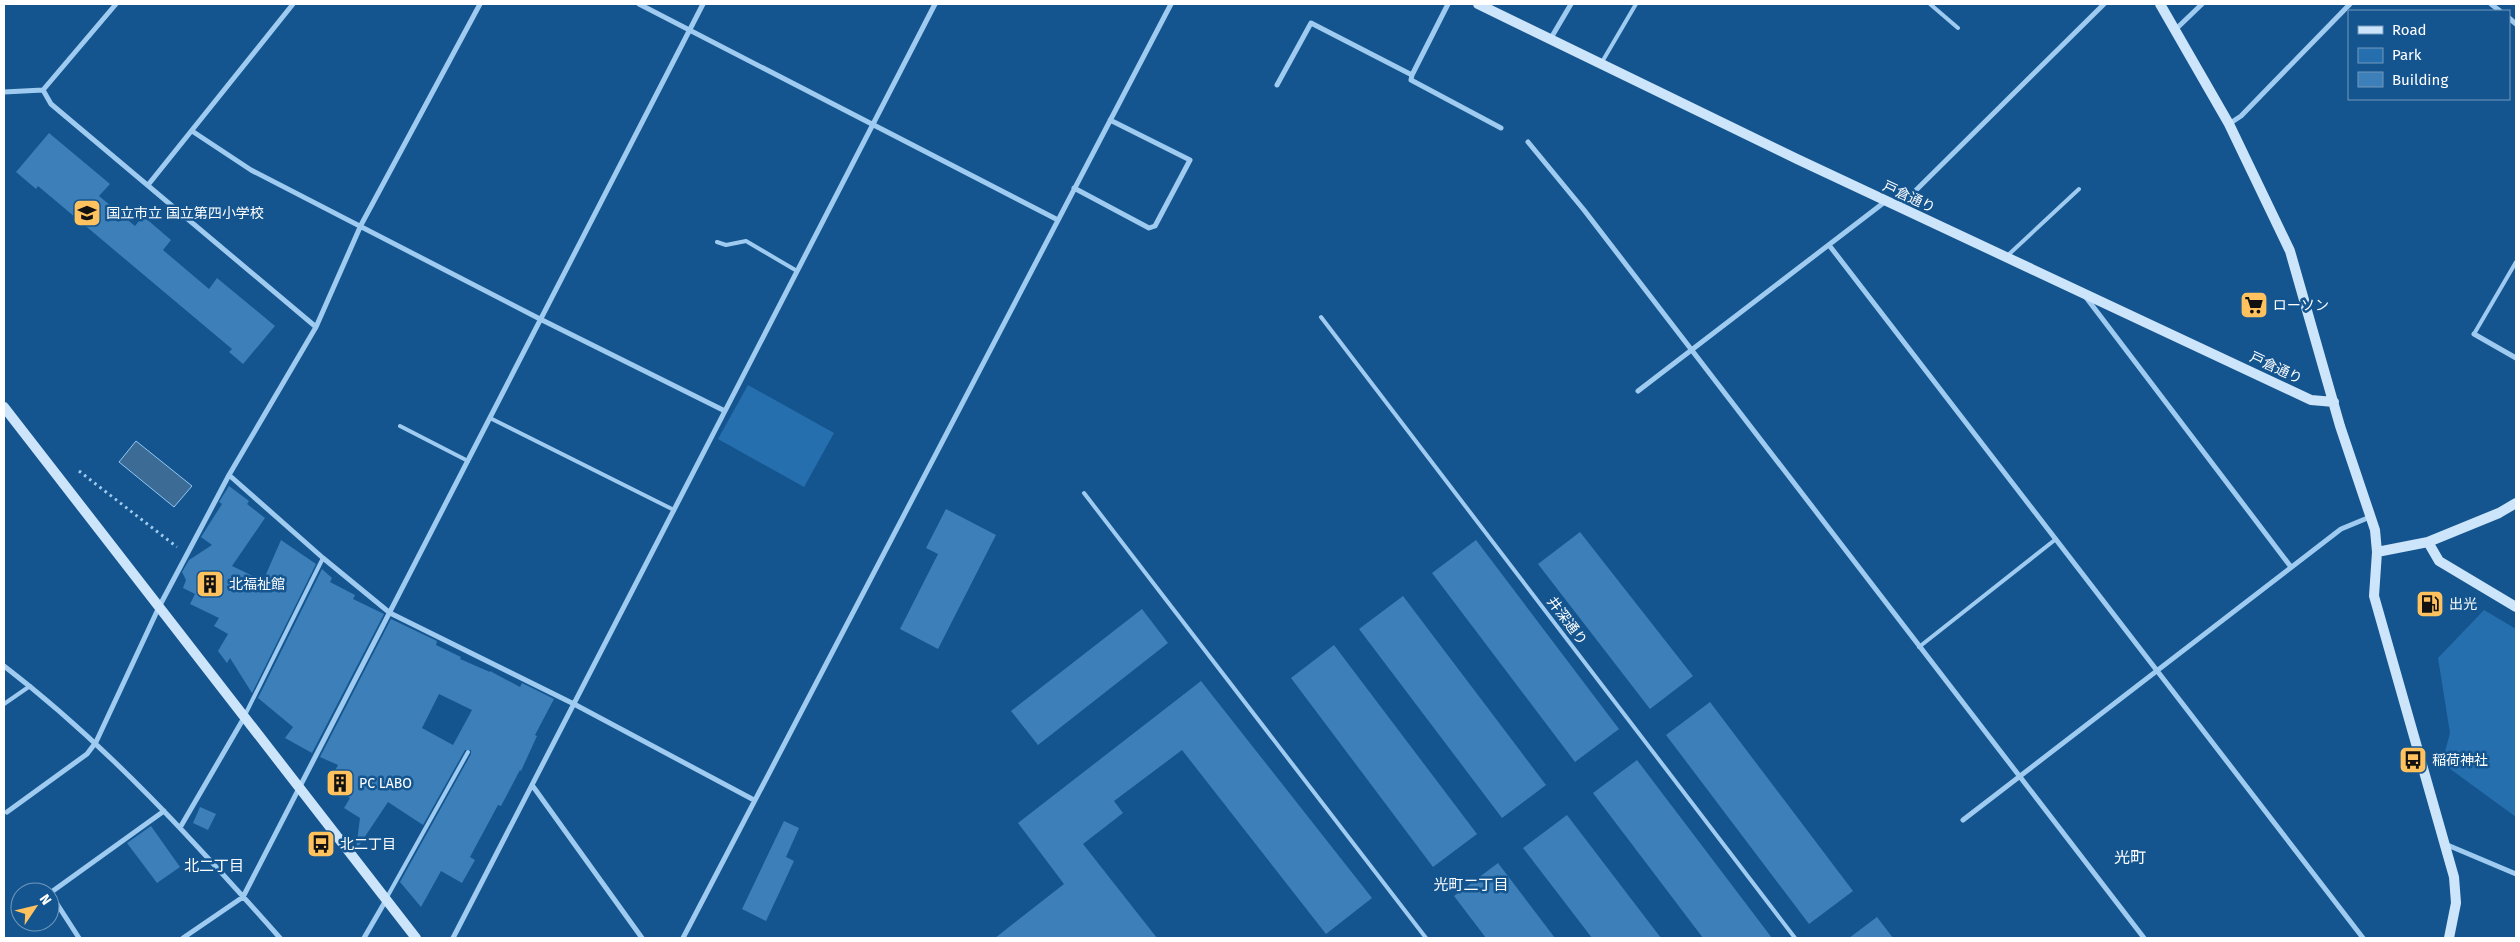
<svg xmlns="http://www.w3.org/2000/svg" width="2520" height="942" font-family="'Fira Sans','Noto Sans JP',sans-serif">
	<rect width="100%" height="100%" fill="#14558f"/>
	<path fill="#266fae" d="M748 385 834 433 804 487 718 439Z
		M2484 610 2516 629V817L2442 763 2450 733 2438 658Z"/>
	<path fill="#3c6b95" stroke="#91c8f4" d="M136 441 192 486 174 507 119 462Z"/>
	<path fill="#3d7fb8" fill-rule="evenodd" d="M49 133 110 184 99 196 135 226 143 216 171 240 163 250 209 289 217 278 275 326 243 364 229 352 232 349 38 186 36 189 16 172Z
		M229 486 249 501 247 504 265 518 232 566 263 581 281 540 316 564 252 693 230 658 227 663 218 651 228 634 214 626 219 618 190 604 195 594 183 588 186 580 182 572 189 560 212 545 201 537 222 504 219 502Z
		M946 509 996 535 938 649 900 629 938 554 926 548Z
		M1580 532 1693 676 1650 709 1538 564Z
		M1476 540 1619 729 1575 762 1432 573Z
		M322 569 332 578 330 582 355 595 353 599 384 614 312 753 285 738 293 727 258 698Z
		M1403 596 1546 785 1502 818 1359 629Z
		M1142 609 1168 643 1038 745 1011 711Z
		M391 619 437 641 436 645 461 657 460 659 490 672V671L520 687 522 683 554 699 535 735 537 736 521 771 520 770 501 806 498 805 470 857 475 860 462 883 441 871 421 907 400 882 471 754V750H465L423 825 388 802 356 850 360 818 344 808 350 798 327 785 338 765 320 757ZM439 694 472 710 453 745 422 728Z
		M1334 645 1477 834 1433 867 1291 678Z
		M1201 681 1372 898 1326 934 1182 750 1114 801 1123 813 1083 844 1157 938H995L1064 884 1018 823Z
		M1710 702 1853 891 1809 924 1666 735Z
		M1637 760 1772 938H1703L1593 793Z
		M200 807 216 814 208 830 193 823Z
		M1567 815 1661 938H1592L1523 848Z
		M784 821 799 828 786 857 794 861 766 921 742 909Z
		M151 826 180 867 157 883 127 843Z
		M1498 863 1555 938H1486L1454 896Z
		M1877 917 1893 938H1849Z"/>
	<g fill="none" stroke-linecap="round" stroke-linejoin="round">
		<path stroke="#9fcbf1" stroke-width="3" stroke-dasharray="2.5 4" stroke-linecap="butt" d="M79 471 177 547"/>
		<path stroke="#9fcbf1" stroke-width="4" d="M1930 4 1958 28
			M1602 62 1636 4
			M717 242 726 245 746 241 797 271
			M2006 257 2079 189
			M1321 317 1795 938
			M2474 334 2516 262
			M490 418 674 510
			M400 426 468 461
			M1084 493 1426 938
			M1919 647 2056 539
			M4 704 30 686
			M245 715 323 558
			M386 899 468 752"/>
		<path stroke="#9fcbf1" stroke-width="5" d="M639 4 1058 220
			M2491 4 2500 11
			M2509 18 2516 24
			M2175 30 2202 4
			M1551 38 1571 4
			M1412 75 1411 80 1501 128
			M1277 85 1311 23 1412 75 1448 4
			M43 90 116 4
			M4 92 43 90 51 104 316 327
			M2229 124 2241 116 2350 4
			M192 131 251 170 540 319 725 411
			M1528 142 1584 210 2144 938
			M148 185 293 4
			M1074 188 1149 228 1155 226 1190 160 1110 120
			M1899 207 2104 4
			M1829 245 2363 938
			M2085 296 2291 567
			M2474 334 2516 358
			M1638 391 1886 201
			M229 475 323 558 390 613 574 704 754 800
			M4 666C107 745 194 841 280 938
			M532 785 642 938
			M7 812 87 754 96 742 159 607 229 475 316 327 361 225 480 4
			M1963 820 2341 529 2370 517
			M181 826 245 716
			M2445 844 2516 874
			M79 938 50 893 164 811
			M183 938 243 897 703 4
			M364 938 386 900
			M453 938 935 4
			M683 938 1171 4"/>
		<path stroke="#cde5fb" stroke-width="10" d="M1478 4 1797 159 2311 400 2334 402
			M2160 4 2229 124 2290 251 2340 426 2375 530 2377 552 2374 596 2454 877 2456 903 2449 938
			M4 407 416 938
			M2428 542 2439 561 2516 607
			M2377 552 2428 542 2499 513 2516 503"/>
	</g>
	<defs>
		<symbol id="school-square" viewBox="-11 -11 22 22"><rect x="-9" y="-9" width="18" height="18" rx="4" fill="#ffc25f" stroke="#14558f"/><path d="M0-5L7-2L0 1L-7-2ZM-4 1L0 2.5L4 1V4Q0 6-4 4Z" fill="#111"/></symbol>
		<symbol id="supermarket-square" viewBox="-11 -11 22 22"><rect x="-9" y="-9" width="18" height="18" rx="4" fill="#ffc25f" stroke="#14558f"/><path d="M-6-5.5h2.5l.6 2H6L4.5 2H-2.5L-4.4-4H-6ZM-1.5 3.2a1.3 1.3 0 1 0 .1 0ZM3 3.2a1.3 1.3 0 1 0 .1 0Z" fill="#111"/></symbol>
		<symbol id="building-square" viewBox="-11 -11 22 22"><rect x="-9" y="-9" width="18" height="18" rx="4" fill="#ffc25f" stroke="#14558f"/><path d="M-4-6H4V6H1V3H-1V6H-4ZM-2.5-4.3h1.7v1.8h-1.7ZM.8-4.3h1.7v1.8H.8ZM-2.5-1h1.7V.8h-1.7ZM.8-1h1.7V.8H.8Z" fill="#111"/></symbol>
		<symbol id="fuel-square" viewBox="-11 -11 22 22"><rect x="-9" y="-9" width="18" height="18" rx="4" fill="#ffc25f" stroke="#14558f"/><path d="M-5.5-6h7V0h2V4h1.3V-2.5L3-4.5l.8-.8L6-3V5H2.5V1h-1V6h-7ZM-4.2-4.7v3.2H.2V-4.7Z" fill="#111"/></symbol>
		<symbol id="bus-square" viewBox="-11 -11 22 22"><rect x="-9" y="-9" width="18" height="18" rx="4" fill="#ffc25f" stroke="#14558f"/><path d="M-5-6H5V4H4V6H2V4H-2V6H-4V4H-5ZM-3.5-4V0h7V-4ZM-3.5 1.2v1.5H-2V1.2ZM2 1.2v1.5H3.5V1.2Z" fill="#111"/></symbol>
	</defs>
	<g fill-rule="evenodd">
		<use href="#school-square" x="71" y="197" width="32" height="32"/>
		<use href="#supermarket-square" x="2238" y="289" width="32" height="32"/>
		<use href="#building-square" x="194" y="568" width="32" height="32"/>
		<use href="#fuel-square" x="2414" y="588" width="32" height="32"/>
		<use href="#bus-square" x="2397" y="744" width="32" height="32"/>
		<use href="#building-square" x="324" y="767" width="32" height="32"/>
		<use href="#bus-square" x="305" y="828" width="32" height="32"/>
	</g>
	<g text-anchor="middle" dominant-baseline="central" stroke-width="5" stroke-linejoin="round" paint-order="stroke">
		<g font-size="14" fill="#fff" stroke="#14558f">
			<text transform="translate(1909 197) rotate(25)">戸倉通り</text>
			<text transform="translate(2276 368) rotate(25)">戸倉通り</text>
			<text transform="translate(1567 621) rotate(53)">井深通り</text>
		</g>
		<g font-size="14" fill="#fff" stroke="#14558f" text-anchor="start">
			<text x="106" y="213">国立市立 国立第四小学校</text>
			<text x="2273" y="305">ローソン</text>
			<text x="229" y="584">北福祉館</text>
			<text x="2449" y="604">出光</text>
			<text x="2432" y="760">稲荷神社</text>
			<text x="359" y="783">PC LABO</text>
			<text x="340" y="844">北二丁目</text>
		</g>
		<g font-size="15" fill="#fff" stroke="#14558f">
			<text x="214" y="866">北二丁目</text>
			<text x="1471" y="885">光町二丁目</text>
		</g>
		<g font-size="16" fill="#fff" stroke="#14558f">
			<text x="2130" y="857">光町</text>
		</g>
	</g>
	<rect width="2520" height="942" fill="none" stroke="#ffffff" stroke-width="10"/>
	<rect x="2348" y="10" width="162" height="90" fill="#14558f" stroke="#7299bc"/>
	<rect x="2358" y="26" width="25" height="8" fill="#cde5fb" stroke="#7299bc"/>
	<text x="2392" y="35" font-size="15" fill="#ffffff">Road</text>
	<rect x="2358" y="48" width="25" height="15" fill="#266fae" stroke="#7299bc"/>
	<text x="2392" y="60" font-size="15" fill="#ffffff">Park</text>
	<rect x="2358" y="72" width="25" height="15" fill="#3d7fb8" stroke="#7299bc"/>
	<text x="2392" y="85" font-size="15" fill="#ffffff">Building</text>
	<g transform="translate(35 907) rotate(55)"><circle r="24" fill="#14558f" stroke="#7299bc"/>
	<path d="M0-4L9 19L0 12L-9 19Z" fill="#ffc25f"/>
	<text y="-8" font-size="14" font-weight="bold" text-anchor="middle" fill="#ffffff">N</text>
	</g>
</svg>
